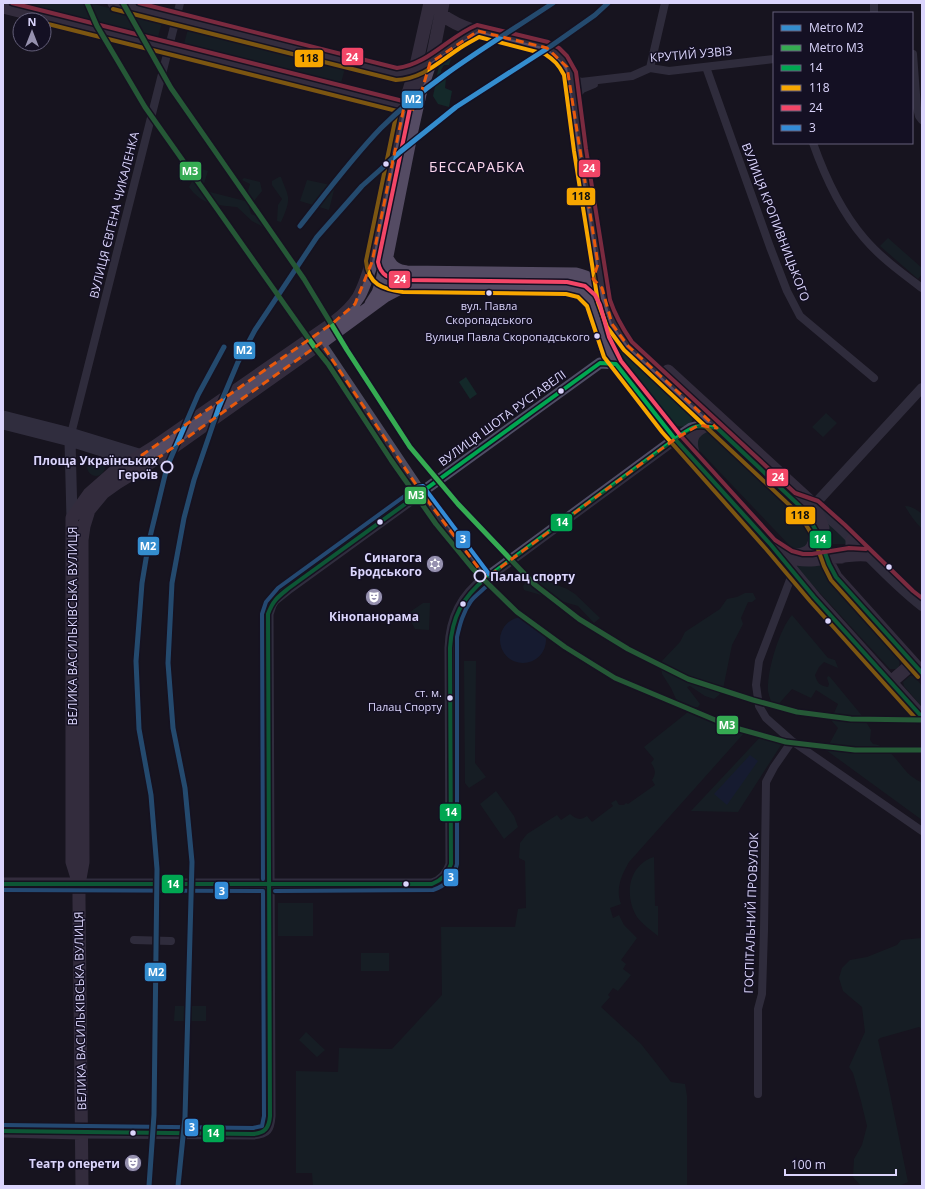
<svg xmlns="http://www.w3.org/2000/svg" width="925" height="1189" font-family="'Open Sans',sans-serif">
	<rect width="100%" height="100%" fill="#17141f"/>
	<path fill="#14292a" d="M24 3H90L162 22 158 37Z
		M188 29 345 68 341 83 184 44Z
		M462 45 460 53 451 59 449 65H444L441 70 442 75 446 78 445 88 452 91 449 107 438 104 433 96 436 82 437 83 438 80 436 79 440 62Z
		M199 168 208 171 202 190 245 201 250 184 242 180 244 178 260 182 262 191 249 207 251 214 266 220 268 223 265 228 252 221 237 207C216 205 202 205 189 187Z
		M279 177H281C283 184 287 190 288 197 289 205 284 215 281 222L277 221 278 205 282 199 272 185V181Z
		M307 180 335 186 329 210 300 201Z
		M888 238 922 268V274L918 279 880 246Z
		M616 345 693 414C695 425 683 429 675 425L630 369Z
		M466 377 477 394 470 399 459 382Z
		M826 413 837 423 823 437 812 427Z
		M709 430 798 512C806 524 813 534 805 547L796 549 791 547 695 446V436Z
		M87 467a9 9 0 1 1 18 0a9 9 0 1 1-18 0Z
		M905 506C912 506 917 510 922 514V529C915 522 910 515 905 506Z
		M828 523 847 540 846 544H830L825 526Z
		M819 562 827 577 835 588 899 659C900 664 900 666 896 669H890L795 566Z
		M532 575 567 589 575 594 600 618 594 623 578 606 524 590 523 586Z
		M745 593H753L756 599 752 602H748L741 618 743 624 732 645 723 689 719 695 714 699 705 696 690 686 687 687 700 704 698 707H687L676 699 671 688 662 674 661 667 662 661 680 642 685 632 720 609 727 599 737 597Z
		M423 603H430L429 630 415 629 407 614Z
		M792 615 828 658 835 660 838 668 824 662 819 667 815 675C817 683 820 686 828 687L829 684 827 678 828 676 830 677 863 717 871 730 870 740 873 744C891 746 899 766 911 776 915 779 919 781 922 783V820L826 750 838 728 831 720 838 704 816 690 811 698 792 689 774 709C772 703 769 697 768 691 767 671 779 630 792 615Z
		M464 661H476L475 763 486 777 469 788 465 783Z
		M910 676H914L922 686V707L904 686 903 682Z
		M688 712 745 732 629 862C622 874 615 889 621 904L610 908 613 918 619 915 624 925 637 938 621 960 626 964 623 969 631 975 618 991 613 988 608 995 610 997 601 1007 641 1044 671 1082 685 1084 687 1096V1186H313L312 1173H296V1071L338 1072 339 1048 392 1049 442 995 441 927H515L518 909 526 908 525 861 519 858 520 843 527 834 557 815 561 820 570 814C576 819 580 821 587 816L592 822 613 806 611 803 616 800 619 805H624L626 803 628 804 655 785 652 780C656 774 656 770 651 763L654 759 644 747Z
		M765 732 781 745 738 812 691 811Z
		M496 791 514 816 518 827 504 839 480 804Z
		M654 857 655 906H658V936C651 930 642 924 637 917 624 896 628 865 654 857Z
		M278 903H313V936H278Z
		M922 938V1029L919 1027 880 1038 878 1040 888 1084 908 1182 899 1186H861L853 1177 854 1159 862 1145 867 1126 861 1101 853 1073 849 1067 865 1032 862 1007 843 991 839 978 842 968 850 960 867 957 897 945 901 940Z
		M361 953H389V971H361Z
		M175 1006H206V1021H174Z
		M306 1032 325 1050 317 1057 299 1040Z"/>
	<path fill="#142545" d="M500 640a23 23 0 1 1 46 0a23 23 0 1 1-46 0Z
		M750 755 758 761 727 805 714 794Z"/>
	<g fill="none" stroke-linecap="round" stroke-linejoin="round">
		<path stroke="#4c4a5f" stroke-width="8" d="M874 13V3
			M913 54 917 108 919 116 922 120
			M706 67 770 247 787 291 800 316 874 378
			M650 68 665 3
			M571 78 581 82 632 76 650 68 669 71 774 59
			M573 99 582 89 594 84
			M813 143C825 177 840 210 864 238 880 257 902 273 922 288
			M70 438 180 3
			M793 572 759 661 756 685 759 706 766 718 792 741 922 831
			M134 940 171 941
			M758 1094V1009L762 994 764 930 766 782 774 767 792 741"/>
		<path stroke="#4c4a5f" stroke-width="10" d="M321 343 421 492 486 578
			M814 505 922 388
			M815 507C824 514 833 521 841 529 868 555 892 583 922 606"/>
		<path stroke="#4f4d65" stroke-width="11" d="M3 416 70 433 142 455 145 459
			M3 424 70 441 137 462
			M70 441 72 518
			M79 884H432C442 881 448 874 451 864L450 648C451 618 462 596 486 578L675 439 691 428 703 425
			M81 1133 253 1134C267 1133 269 1129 270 1116L268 614 271 605 274 600 289 588 600 363 616 364"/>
		<path stroke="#544b63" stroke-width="13" d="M114 3 397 74C422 73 439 55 458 42 465 38 471 35 478 31
			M3 7 416 110
			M441 14C467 35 515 39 547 48L555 53 563 60 570 73 580 150 598 264 604 301 612 324 628 346 717 428 792 498 805 511 819 536 829 564 836 577 922 673
			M386 256C391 267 396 271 407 272L576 274C587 277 597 280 603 290
			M396 285 404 286 567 288 574 286
			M567 288 581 291 587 296 592 303 600 329 609 354 667 428 771 545 814 597 922 717
			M371 304 378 293 382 281 412 130 420 94 433 54 443 3
			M668 371 814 505 823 528
			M695 459C689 443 689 432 707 425
			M778 549C784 553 790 558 797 559 818 563 843 553 866 555
			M795 555C812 555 817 544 814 528
			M842 557 852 548V540
			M891 682 913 663
			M78 881 72 862V518L89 494 114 472 154 447 333 323C359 303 362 294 372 262L404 107 415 70 430 3
			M3 884H79
			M3 1131 81 1133
			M82 1186 79 901V884L83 862 82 540 84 526 89 510 103 493 117 483 161 456 321 343 385 296 404 286"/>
		<defs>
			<path id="bus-1" d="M3 884H432C442 880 448 874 451 864L450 648C452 617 462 598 486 578L675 439C694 426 693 424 717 428L805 511 819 536 829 564 836 577 922 673
				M3 1131 253 1134C265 1133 269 1128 270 1116L268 614C273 600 278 597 289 588L600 363 616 364 675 439 771 545 814 597 922 717"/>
			<path id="bus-2" d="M113 9 396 80C422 79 439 62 460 48 466 44 472 41 479 37L545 54C554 60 559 65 564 75L574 151 598 302 607 327 624 350 800 515 814 538 824 566 831 580 918 677
				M44 23 397 111 366 261C368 285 383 289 403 292L566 294 578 297 587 306 604 357 662 432 766 549 810 601 918 721"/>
			<path id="bus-3" d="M12 3 407 102 409 104 410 108 378 262C381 278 391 278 405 280L567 282 585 286 595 295 600 305 609 337 621 361 680 435 775 540 792 551 803 554H812L849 548 866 549
				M139 3 397 68C429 64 449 36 477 25L548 42 559 48 567 56 576 72 586 149 610 300C615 315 623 329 632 342L795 493 818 501 845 525 913 591 922 598"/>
			<path id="bus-4" d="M263 879 262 614 266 602 278 588 417 487 423 486 492 578C491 585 476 594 471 601 463 612 460 624 457 637V864C454 877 445 886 433 890L275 891
				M3 890 263 891 264 1116 262 1126 253 1128 3 1125"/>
		</defs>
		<use href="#bus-1" stroke="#141023" stroke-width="7"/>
		<use href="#bus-2" stroke="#141023" stroke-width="7"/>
		<use href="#bus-3" stroke="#141023" stroke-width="7"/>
		<use href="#bus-4" stroke="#141023" stroke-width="7"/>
		<use href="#bus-1" stroke="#00a651" stroke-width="4"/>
		<use href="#bus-2" stroke="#f7a600" stroke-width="4"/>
		<use href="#bus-3" stroke="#f34667" stroke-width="4"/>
		<use href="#bus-4" stroke="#338bd7" stroke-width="4"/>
		<defs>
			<path id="metro-1" d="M300 226C326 193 352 158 381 128 430 79 496 41 553 3
				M149 1186 154 1115 157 869 151 795 139 729 136 661 142 583 149 541 167 467 198 395 224 347
				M178 1186 185 1117 192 862 185 788 173 728 168 663 172 583 184 518 194 480 219 407 238 362 255 330 317 237 362 186 400 152 456 107 551 46 595 15 608 3"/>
			<path id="metro-2" d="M87 3 97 26 145 107 316 349 328 364 391 460 436 524 473 569 517 612 565 647 615 678 732 727 786 742 855 750H922
				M123 3 171 88 304 279 347 350 410 447 458 504 534 584 579 619 628 649 688 679 753 700 797 712 851 719 922 720"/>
		</defs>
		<use href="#metro-1" stroke="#141023" stroke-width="8"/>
		<use href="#metro-2" stroke="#141023" stroke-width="8"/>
		<use href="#metro-1" stroke="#348dce" stroke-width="5"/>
		<use href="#metro-2" stroke="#35ab52" stroke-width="5"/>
	</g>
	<path d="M0 0H925V1189H0ZM478 31 547 48 567 67 598 264 593 279 602 288 612 324 628 346 717 428 699 425 675 439 486 578 421 492 321 343 161 456 148 463 142 455 333 323 355 304 372 262 404 107 416 110 430 63Z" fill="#17141f" fill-opacity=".55" fill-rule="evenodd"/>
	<path fill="none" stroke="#e8590c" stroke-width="3" stroke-dasharray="8 5" stroke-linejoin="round" d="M478 31 547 48 567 67 598 264 593 279 602 288 612 324 628 346 717 428 699 425 675 439 486 578 421 492 321 343 161 456 148 463 142 455 333 323 355 304 372 262 404 107 416 110 430 63Z"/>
	<defs>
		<symbol id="synagogue-disc" viewBox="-11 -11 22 22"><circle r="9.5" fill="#9691af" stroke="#141023"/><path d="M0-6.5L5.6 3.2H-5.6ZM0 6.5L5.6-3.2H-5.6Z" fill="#fff"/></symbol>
		<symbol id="theatre-disc" viewBox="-11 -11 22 22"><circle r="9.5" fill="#9691af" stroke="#141023"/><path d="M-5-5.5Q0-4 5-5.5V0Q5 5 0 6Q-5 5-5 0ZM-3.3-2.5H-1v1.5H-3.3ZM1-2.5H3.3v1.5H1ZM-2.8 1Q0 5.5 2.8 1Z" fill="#fff"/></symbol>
	</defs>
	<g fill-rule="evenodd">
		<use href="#synagogue-disc" x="425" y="554" width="20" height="20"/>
		<use href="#theatre-disc" x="364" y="587" width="20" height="20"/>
		<use href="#theatre-disc" x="123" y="1153" width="20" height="20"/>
	</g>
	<g fill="#dbd5fc" stroke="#141023" stroke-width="1.5">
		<circle cx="386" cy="164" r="3.5"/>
		<circle cx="489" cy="293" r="3.5"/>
		<circle cx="597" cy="336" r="3.5"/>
		<circle cx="561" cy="391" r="3.5"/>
		<circle cx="380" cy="522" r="3.5"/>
		<circle cx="889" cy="567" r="3.5"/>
		<circle cx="463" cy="604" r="3.5"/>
		<circle cx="828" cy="621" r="3.5"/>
		<circle cx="450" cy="698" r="3.5"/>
		<circle cx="406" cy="884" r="3.5"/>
		<circle cx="133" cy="1133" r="3.5"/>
	</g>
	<g fill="#141023" stroke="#dbd5fc" stroke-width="2">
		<circle cx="167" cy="467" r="5.5"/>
		<circle cx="480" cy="576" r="5.5"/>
	</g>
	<g text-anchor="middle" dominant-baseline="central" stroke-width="3" stroke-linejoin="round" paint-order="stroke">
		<g font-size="11" fill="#dbd5fc" stroke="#141023" text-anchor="end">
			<text x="489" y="305" text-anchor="middle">вул. Павла<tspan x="489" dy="14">Скоропадського</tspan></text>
			<text x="590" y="336">Вулиця Павла Скоропадського</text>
			<text x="442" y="692">ст. м.<tspan x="442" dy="14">Палац Спорту</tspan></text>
		</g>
		<g font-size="12" fill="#dbd5fc" stroke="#141023">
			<text transform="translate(691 54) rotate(-5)">КРУТИЙ УЗВІЗ</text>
			<text transform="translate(114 215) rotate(-76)">ВУЛИЦЯ ЄВГЕНА ЧИКАЛЕНКА</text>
			<text transform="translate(776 222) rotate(69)">ВУЛИЦЯ КРОПИВНИЦЬКОГО</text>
			<text transform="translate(502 418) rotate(-36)">ВУЛИЦЯ ШОТА РУСТАВЕЛІ</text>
			<text transform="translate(72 626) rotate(-90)">ВЕЛИКА ВАСИЛЬКІВСЬКА ВУЛИЦЯ</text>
			<text transform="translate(751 913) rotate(-88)">ГОСПІТАЛЬНИЙ ПРОВУЛОК</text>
			<text transform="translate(80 1011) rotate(-91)">ВЕЛИКА ВАСИЛЬКІВСЬКА ВУЛИЦЯ</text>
		</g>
		<g font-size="12" font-weight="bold" fill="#dbd5fc" stroke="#141023" text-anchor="end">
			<text x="158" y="460">Площа Українських<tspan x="158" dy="14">Героїв</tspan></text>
			<text x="490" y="576" text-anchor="start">Палац спорту</text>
		</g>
		<g font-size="12" font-weight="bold" fill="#dbd5fc" stroke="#141023" text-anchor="end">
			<text x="422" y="557">Синагога<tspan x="422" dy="14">Бродського</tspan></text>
			<text x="374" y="616" text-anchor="middle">Кінопанорама</text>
			<text x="120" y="1163">Театр оперети</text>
		</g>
		<g font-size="14" letter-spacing="1" fill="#fcd7ed" stroke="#141023">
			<text x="477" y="166">БЕССАРАБКА</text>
		</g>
	</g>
	<g stroke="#141023" stroke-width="1.5">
		<rect x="341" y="47" width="23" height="19" rx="4" fill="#f34667"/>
		<rect x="294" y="49" width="30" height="19" rx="4" fill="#f7a600"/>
		<rect x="401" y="90" width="23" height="19" rx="4" fill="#348dce"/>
		<rect x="578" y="159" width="23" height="19" rx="4" fill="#f34667"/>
		<rect x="179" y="161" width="23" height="20" rx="4" fill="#35ab52"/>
		<rect x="566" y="187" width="30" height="19" rx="4" fill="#f7a600"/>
		<rect x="388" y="270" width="23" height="19" rx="4" fill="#f34667"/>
		<rect x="233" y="341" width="23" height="19" rx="4" fill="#348dce"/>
		<rect x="766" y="468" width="23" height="19" rx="4" fill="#f34667"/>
		<rect x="404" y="486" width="23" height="19" rx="4" fill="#35ab52"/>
		<rect x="785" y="506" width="31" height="19" rx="4" fill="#f7a600"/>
		<rect x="550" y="513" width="23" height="19" rx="4" fill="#00a651"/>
		<rect x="455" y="530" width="16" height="19" rx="4" fill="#338bd7"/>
		<rect x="809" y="530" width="23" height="19" rx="4" fill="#00a651"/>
		<rect x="137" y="536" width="23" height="20" rx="4" fill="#348dce"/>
		<rect x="716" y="715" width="23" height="20" rx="4" fill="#35ab52"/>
		<rect x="439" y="803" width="23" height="19" rx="4" fill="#00a651"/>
		<rect x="443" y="868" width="16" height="19" rx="4" fill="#338bd7"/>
		<rect x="161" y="874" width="23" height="20" rx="4" fill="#00a651"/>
		<rect x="214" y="881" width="15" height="19" rx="4" fill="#338bd7"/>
		<rect x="144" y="962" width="23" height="20" rx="4" fill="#348dce"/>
		<rect x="184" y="1118" width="15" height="19" rx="4" fill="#338bd7"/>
		<rect x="202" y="1124" width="23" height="19" rx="4" fill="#00a651"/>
	</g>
	<g font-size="11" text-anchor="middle" font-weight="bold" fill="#fff">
		<text x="352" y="61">24</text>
		<text x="413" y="103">M2</text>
		<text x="589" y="172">24</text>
		<text x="190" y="175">M3</text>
		<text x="400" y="283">24</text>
		<text x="244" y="354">M2</text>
		<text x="778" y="481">24</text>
		<text x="416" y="499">M3</text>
		<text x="562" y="526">14</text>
		<text x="463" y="543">3</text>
		<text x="820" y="543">14</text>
		<text x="148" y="550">M2</text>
		<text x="727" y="729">M3</text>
		<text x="451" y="816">14</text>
		<text x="451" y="881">3</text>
		<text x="173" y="888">14</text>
		<text x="222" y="895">3</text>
		<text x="156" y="976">M2</text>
		<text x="192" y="1131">3</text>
		<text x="213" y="1137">14</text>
	</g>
	<g font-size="11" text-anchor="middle" font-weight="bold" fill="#111">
		<text x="309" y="62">118</text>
		<text x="581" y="200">118</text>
		<text x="800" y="519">118</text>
	</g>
	<rect width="925" height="1189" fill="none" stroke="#dbd5fc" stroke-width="8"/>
	<rect x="773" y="12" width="140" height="132" fill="#141023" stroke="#645f7a"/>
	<rect x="781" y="25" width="20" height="6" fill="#348dce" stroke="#645f7a"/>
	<text x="809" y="32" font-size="12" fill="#dbd5fc">Metro M2</text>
	<rect x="781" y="45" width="20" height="6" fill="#35ab52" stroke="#645f7a"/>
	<text x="809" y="52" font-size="12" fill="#dbd5fc">Metro M3</text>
	<rect x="781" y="65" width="20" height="6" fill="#00a651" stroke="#645f7a"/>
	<text x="809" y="72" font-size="12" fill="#dbd5fc">14</text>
	<rect x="781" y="85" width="20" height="6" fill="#f7a600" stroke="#645f7a"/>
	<text x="809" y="92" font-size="12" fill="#dbd5fc">118</text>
	<rect x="781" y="105" width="20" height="6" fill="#f34667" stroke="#645f7a"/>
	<text x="809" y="112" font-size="12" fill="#dbd5fc">24</text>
	<rect x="781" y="125" width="20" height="6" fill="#338bd7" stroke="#645f7a"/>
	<text x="809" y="132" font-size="12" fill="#dbd5fc">3</text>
	<g transform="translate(32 32)"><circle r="19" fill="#141023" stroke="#645f7a"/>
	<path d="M0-3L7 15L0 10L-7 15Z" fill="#9691af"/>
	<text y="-6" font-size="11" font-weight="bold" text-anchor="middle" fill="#dbd5fc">N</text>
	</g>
	<path d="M785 1169v6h111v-6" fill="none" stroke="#dbd5fc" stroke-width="2"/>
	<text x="791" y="1169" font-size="12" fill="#dbd5fc" stroke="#141023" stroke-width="3" paint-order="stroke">100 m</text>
</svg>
